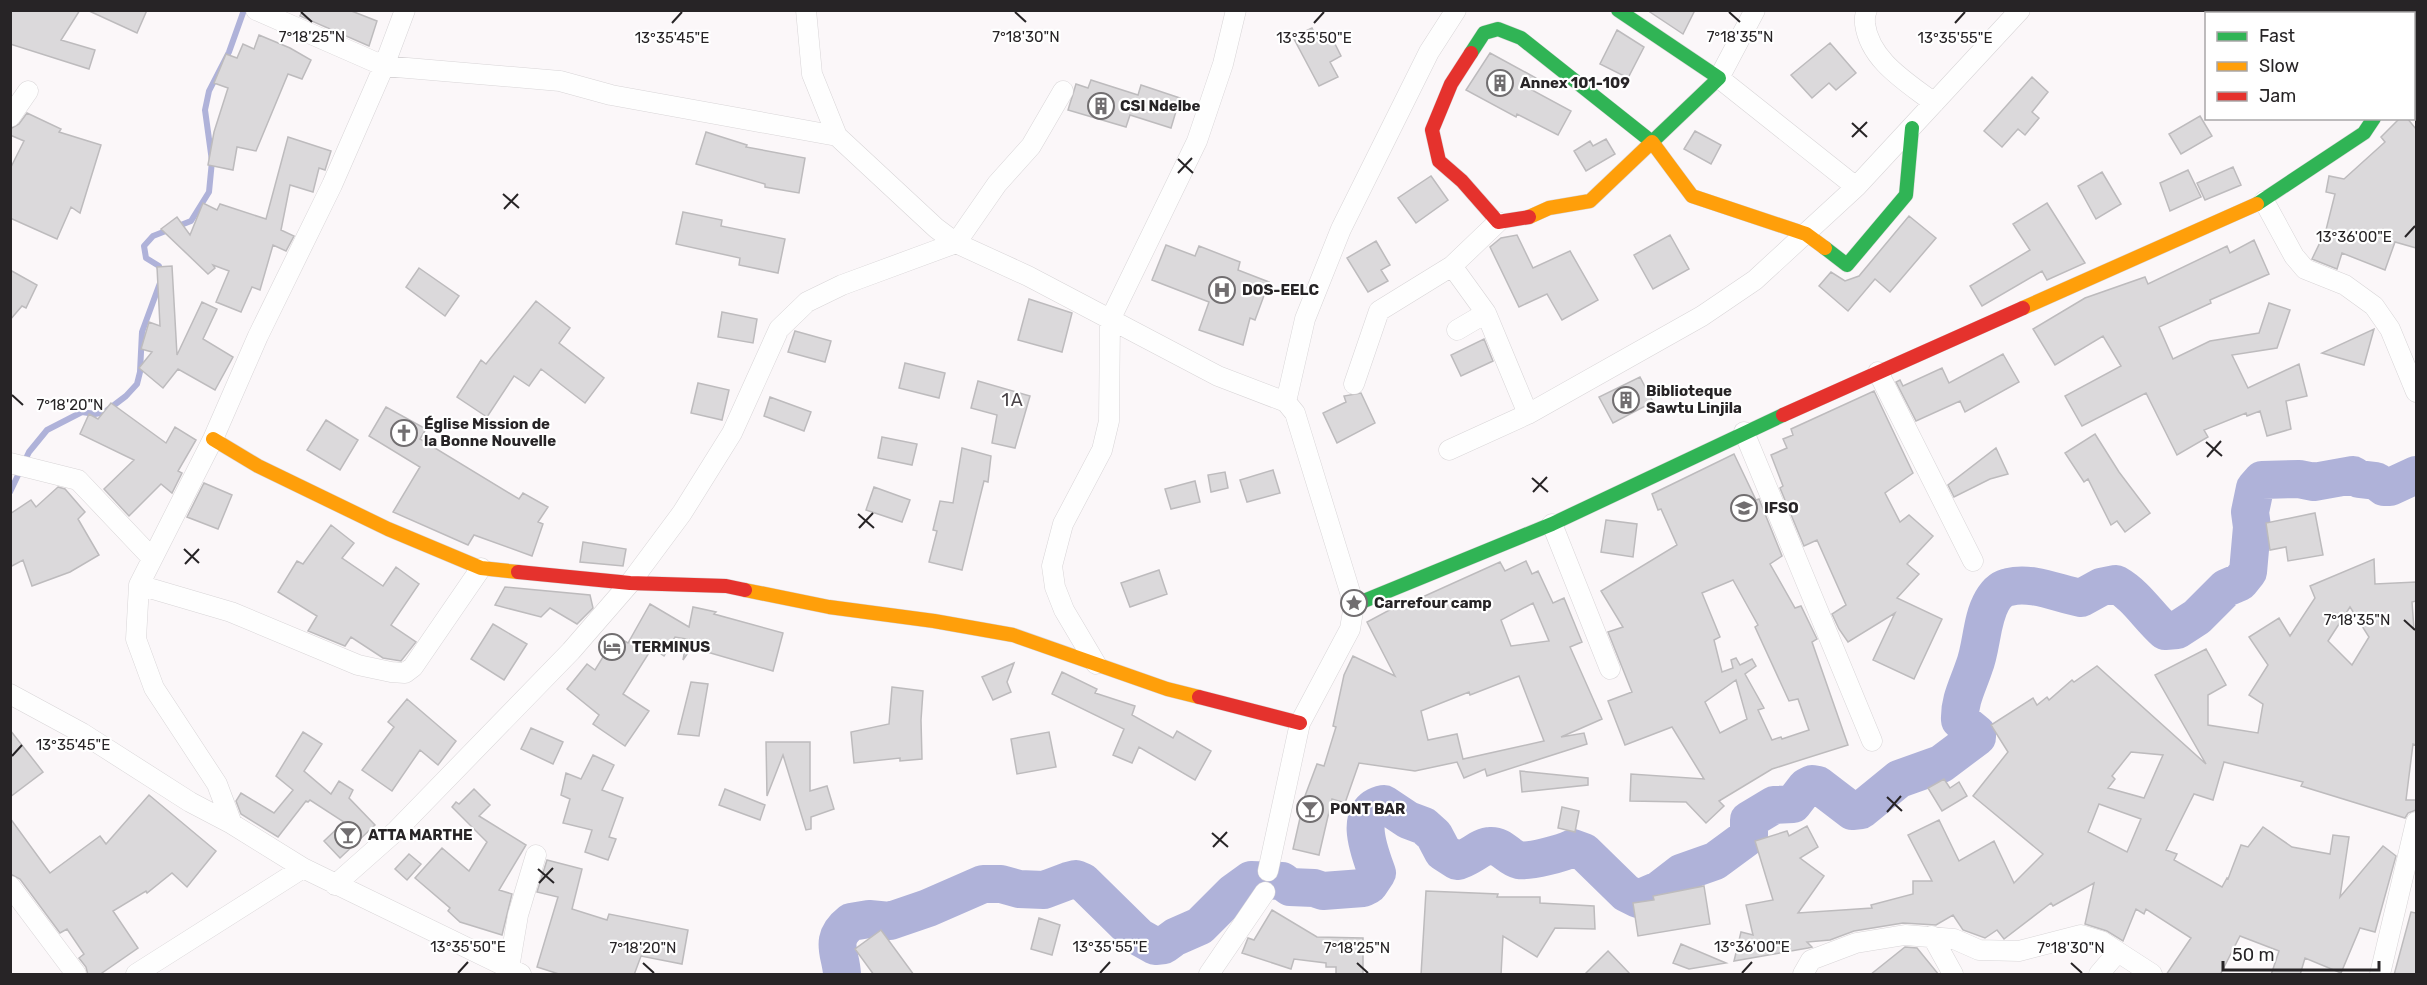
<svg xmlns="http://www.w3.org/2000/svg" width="2427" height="985" font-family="Rubik,sans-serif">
	<rect width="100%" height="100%" fill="#fbf7f9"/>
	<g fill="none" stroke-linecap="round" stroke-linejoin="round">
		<path stroke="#afb2d9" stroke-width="6" d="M161 273 159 266 146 258 144 246 153 236 191 221 209 192 212 161 205 110 209 91 229 52 244 10
			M10 492 29 452 47 430 82 412 95 414 105 412 126 396 137 384 140 372 142 332 160 283"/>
		<path stroke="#afb2d9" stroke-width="38" d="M842 974C841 953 828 940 851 922L869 919 890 921 928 908 983 884H1001L1019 889 1044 890 1068 881 1076 879 1083 882 1139 937 1155 946 1164 945 1175 937 1200 926 1233 893 1251 880 1282 881 1290 887 1314 888 1323 891 1363 888 1369 885 1377 873C1370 853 1352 810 1384 804L1408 820 1424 826 1434 835 1443 852 1457 861C1468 859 1481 846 1490 846 1502 845 1509 858 1519 860 1530 862 1563 853 1573 848L1584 852 1626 893 1638 899 1659 890 1681 873 1715 861 1749 836V820L1774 805 1793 804 1806 787 1812 784 1818 785 1852 811 1861 810 1899 779 1941 764 1977 737V734L1960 720C1959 701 1968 685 1974 667 1982 647 1981 620 1992 601 1996 594 2002 588 2009 587 2032 581 2059 594 2081 598L2101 587 2116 584C2137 596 2148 616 2165 631L2177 630 2197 617 2226 588 2240 582 2248 572 2252 527 2250 512 2255 488 2262 480 2299 479 2314 482 2353 475 2359 479 2376 481 2384 487H2390L2416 475"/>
	</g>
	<path fill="#dbd9db" stroke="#bdbbbd" stroke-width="1.5" fill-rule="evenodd" d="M10 10H80L61 40 95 50 89 69 10 44Z
		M87 10H147L137 33Z
		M303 10H349L377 21 369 46 300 16Z
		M1647 10H1695L1683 34Z
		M1312 28 1320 42 1331 36 1341 56 1330 62 1338 77 1319 86 1293 37Z
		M1617 30 1644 47 1628 78 1600 64Z
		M259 35 290 48 311 60 302 79 288 74 256 151 237 147 233 170 208 165 214 132 228 88 214 83 226 54 237 58 243 44 254 49Z
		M1830 43 1856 73 1836 90 1829 83 1812 98 1791 75Z
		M1490 53 1536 78 1530 89 1571 111 1558 135 1517 114 1516 117 1466 90Z
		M2032 77 2048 92 2032 112 2039 118 2025 135 2018 129 2002 147 1984 131Z
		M1091 80 1138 95 1141 85 1180 98 1171 128 1130 115 1126 127 1068 110 1076 84 1088 88Z
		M27 113 61 129 59 132 101 145 80 213 71 207 57 239 10 218V169L24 141 10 135V129L19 124Z
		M2200 116 2212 136 2181 154 2169 134Z
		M2400 118H2407L2416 129V248L2395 242 2385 270 2342 253 2337 269 2312 259 2326 230 2335 194 2326 192 2329 176 2344 179 2385 142 2381 137Z
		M1695 131 1721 145 1711 164 1684 149Z
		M706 132 747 145 746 147 805 158 799 193 765 187V184L696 164Z
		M288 137 331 151 325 170 319 168 313 192 290 185 281 230 294 236 286 251 273 245 260 290 252 287 241 312 216 302 229 271 213 265 215 268 208 274 161 229 177 217 190 235 203 203 217 210 220 204 266 219Z
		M1606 139 1615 154 1586 171 1574 151 1590 141 1593 146Z
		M2233 167 2241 185 2205 200 2197 183Z
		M2188 170 2201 197 2170 211 2160 183Z
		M2102 172 2121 204 2096 219 2078 186Z
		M1431 176 1448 200 1416 223 1398 198Z
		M2047 203 2085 263 2047 280 2042 271 1982 306 1970 286 2030 250 2013 224Z
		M683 212 722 220 721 226 785 239 778 273 739 265 740 258 676 244Z
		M1909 216 1936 238 1890 292 1875 279 1848 311 1819 286 1831 272 1845 281 1859 276Z
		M1517 235 1533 268 1570 251 1598 300 1562 320 1547 294 1519 307 1490 247 1501 238Z
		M1670 235 1689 269 1653 289 1634 255Z
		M2254 240 2269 274 2210 300 2211 303 2159 327 2173 359 2210 341 2259 333 2269 303 2290 310 2277 348 2232 355 2248 388 2299 364 2307 396 2286 401 2291 429 2267 436 2260 411 2247 416 2246 413 2204 430 2208 437 2177 455 2146 393 2082 426 2065 396 2121 366 2103 336 2055 365 2033 329 2085 298 2145 277 2148 284 2227 246 2230 253Z
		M1376 241 1390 265 1381 270 1388 281 1368 292 1347 258Z
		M1166 245 1195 256 1199 246 1240 262 1238 270 1269 282 1255 320 1250 318 1243 345 1199 330 1209 302 1152 280Z
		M172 266 177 355 202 302 217 309 203 339 233 357 215 390 178 369 163 388 139 368 152 352 141 349 149 322 160 326 157 267Z
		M419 268 459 296 445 316 406 287Z
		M10 270 37 285 26 308 22 306 10 320Z
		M1029 299 1072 313 1062 352 1018 340Z
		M536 301 570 328 559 343 604 378 585 403 541 369 529 386 514 376 487 417 457 397 481 360 486 364Z
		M722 312 757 319 753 343 718 337Z
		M2374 329 2364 365 2322 353Z
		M795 331 831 341 825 362 788 352Z
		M1484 339 1493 361 1461 376 1451 355Z
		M2003 354 2019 382 1965 412 1960 401 1916 421 1896 382 1900 380 1903 386 1942 368 1949 383Z
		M905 363 945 373 939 398 899 388Z
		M1640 377 1653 402 1613 423 1599 397Z
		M978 381 1030 396 1015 448 992 443 997 415 971 408Z
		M698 383 729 390 722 420 691 413Z
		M1874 391 1913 473 1885 493 1900 522 1909 515 1933 536 1907 564 1919 574 1897 598 1942 619 1914 679 1873 660 1895 613 1848 642 1839 629 1832 614 1846 605 1817 540 1804 546 1780 488 1783 486 1771 455 1787 448 1783 439 1793 435 1791 429Z
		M1361 393 1375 423 1337 443 1323 413 1346 402 1344 396Z
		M770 397 811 412 804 431 764 416Z
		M111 403 166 443 175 427 196 440 178 471 182 473 172 493 161 484 129 516 104 489 134 460 80 434 89 414 98 419Z
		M386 407 426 429 420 439 519 499 523 493 548 507 538 522 543 524 532 556 474 535 468 545 393 512 420 467 369 436Z
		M326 420 358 440 340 470 307 450Z
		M2095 434 2119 472 2150 513 2125 532 2117 521 2111 525 2088 479 2084 482 2065 453Z
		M882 437 917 444 912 465 878 458Z
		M962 448 991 456 988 482 984 481 962 570 929 562 937 531 933 530 940 501 953 503Z
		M1996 448 2008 474 1990 479 1954 497 1948 485Z
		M1734 454 1756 500 1759 499 1782 556 1770 564 1795 608 1801 606 1817 639 1812 642 1848 745 1772 769 1719 801 1724 806 1706 823 1686 802 1630 801 1631 774 1704 779 1672 727 1625 745 1608 701 1632 692 1608 632 1623 627 1601 591 1677 545 1661 509 1658 510 1652 494ZM1733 580 1758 625 1755 627 1789 701 1798 699 1809 730 1782 739 1781 737 1772 740 1758 710 1764 708 1745 674 1756 666 1752 659 1740 665 1736 658 1731 660 1733 668 1722 672 1714 640 1720 637 1702 593ZM1736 680 1747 719 1720 733 1705 702Z
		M1273 470 1280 493 1247 502 1240 480Z
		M1225 472 1228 488 1211 492 1208 475Z
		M1195 481 1200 502 1171 509 1165 489Z
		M204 483 232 495 218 529 187 517Z
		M58 487 65 489 85 512 78 519 99 555 70 572 32 586 23 560 10 567V514L31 500 36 507Z
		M874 487 910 500 902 522 866 510Z
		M2315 513 2323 555 2288 561 2286 547 2270 550 2266 523Z
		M1606 520 1637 524 1633 557 1601 552Z
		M331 525 354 543 342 558 383 586 396 567 419 584 391 625 416 642 401 661 383 658 351 637 345 646 308 631 317 616 278 592 297 561 303 564Z
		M583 542 626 549 623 566 580 562Z
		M2374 559 2375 584 2416 582V601L2412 602 2414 629 2416 630V745L2413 744 2406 800H2416V810L2408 813 2405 818 2301 786 2303 782 2224 762 2213 800 2194 794 2166 850 2177 854 2174 860 2222 887 2227 878 2228 879 2241 845 2248 847 2263 827 2292 847 2330 854 2333 835 2349 837 2340 897 2383 846 2396 856 2375 932 2360 928 2341 973 2305 958 2300 975H2271L2279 951 2240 936 2220 975H2166L2191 938 2146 909 2144 914 2136 909 2123 941 2107 931 2085 924 2094 883 2053 906 2051 903 2004 939 1997 930 1985 938 1963 930 1953 915 1936 925 1903 923 1854 931 1830 940 1807 942 1812 947 1808 948 1734 961 1741 932 1753 935 1746 905 1773 900 1755 841 1787 831 1789 836 1807 826 1818 847 1800 858 1824 876 1798 913 1872 908 1871 905 1913 894V881H1932L1908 835 1939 820 1959 861 1994 841 2014 883 2043 854 1973 796 2008 752 1991 725 2033 698 2037 705 2047 697 2049 700 2072 680 2074 682 2097 666 2206 764 2155 675 2206 649 2226 685 2208 695V725L2258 733 2263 704 2249 695 2268 665 2249 637 2279 618 2290 636 2315 598 2310 586ZM2350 607 2369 637 2352 665 2328 641ZM2131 752 2163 755 2144 798 2108 788 2115 779 2112 776ZM2099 804 2141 819 2127 852 2088 832Z
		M1526 561 1532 574 1538 571 1553 603 1564 598 1582 642 1570 647 1602 719 1561 737 1584 733 1587 744 1487 776 1485 769 1464 778 1457 762 1415 771 1359 763 1345 803 1332 799 1319 855 1293 849 1305 796 1317 764 1324 766 1336 727 1333 726 1344 675 1353 656 1395 676 1367 622 1395 607 1396 609 1500 562 1505 571ZM1533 603 1549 641 1511 646 1501 620ZM1519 676 1544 741 1463 759 1457 734 1428 740 1421 711 1469 692 1470 695Z
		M1159 570 1167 594 1130 607 1121 583Z
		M505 587 590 595 593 608 577 624 550 608 541 617 495 605Z
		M650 604 689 627 693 607 716 612 714 614 783 633 773 671 707 652 710 644 696 641 683 660 687 639 675 637 664 656 652 648 623 694 649 711 625 746 593 724 599 715 567 689 587 664 595 670 616 636 628 643Z
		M493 624 527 644 504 680 471 659Z
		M1014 663 1007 682 1011 692 993 700 982 677Z
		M1062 672 1097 689 1095 693 1135 706 1132 715 1173 738 1177 731 1211 751 1195 780 1139 747 1132 763 1113 755 1124 729 1052 694Z
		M691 682 708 684 699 736 678 734Z
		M892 687 923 691 921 720 922 759 900 761V758L854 763 851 732 889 724Z
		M407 699 456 741 438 765 420 750 392 791 362 770 394 727 388 722Z
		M531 728 563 742 553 764 521 749Z
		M10 730 43 772 10 797Z
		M303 732 322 744 304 771 331 794 339 781 353 790 349 798 375 825 340 858 324 841 344 822 310 800 308 802 306 801 278 837 241 814 236 801 241 793 274 813 293 790 276 776Z
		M1049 732 1056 767 1017 774 1011 739Z
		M766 742H810V791L827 786 834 809 811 817V829L806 830 783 755 767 796Z
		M593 755 614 765 602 790 623 798 609 837 616 839 608 860 585 852 592 830 563 823 570 799 561 795 566 773 581 779Z
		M1520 771 1588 778V785L1522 792Z
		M1944 779 1950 788 1959 782 1967 796 1942 811 1928 788Z
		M474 789 490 805 479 816 526 845 499 890 512 894 502 935 460 922 448 911 450 908 415 878 442 848 469 871 487 842 452 807 456 802 459 804Z
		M725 789 765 805 760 820 719 805Z
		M149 795 216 851 187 887 172 873 147 893 146 891 113 911 138 948 99 975H88L86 967 79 958 84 954 67 929 60 933 20 879 10 874V818L50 873 100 836 106 844Z
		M1562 807 1579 811 1575 832 1558 828Z
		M409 854 421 864 407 880 395 869Z
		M547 860 582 869 572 909 607 920 609 914 688 930 682 964 641 956 634 975H562L537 967 558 897 537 892Z
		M1704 886 1710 924 1638 936 1633 903 1654 900 1653 896Z
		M1426 891 1498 894 1497 897H1540V903L1594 906 1595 929 1555 928 1537 957 1503 936 1501 975H1421Z
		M1272 910 1317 937 1363 938V975H1336V967H1326V963L1294 959 1291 969 1242 953 1248 938 1254 940Z
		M2411 912 2416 913V975H2394Z
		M1039 918 1060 925 1052 955 1031 949Z
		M881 930 914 975H874L855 949Z
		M1681 944 1726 963 1689 969 1673 963Z
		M1905 947 1917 948 1939 975H1870Z
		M1608 951 1631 975H1584Z"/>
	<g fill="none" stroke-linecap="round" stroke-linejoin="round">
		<defs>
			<path id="street" d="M256 10 384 66 560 81 611 95 837 136
				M806 10 812 74 837 136 936 228 956 243 1028 276 1218 376 1286 402
				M1755 10 1719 78 1856 187
				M1867 10C1864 16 1865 18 1865 24 1870 61 1907 82 1934 103
				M2414 64 2416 58
				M10 117 28 91
				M2264 201 2294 256 2305 269 2345 285 2374 306 2390 329 2416 392
				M1486 313 1528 414
				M1457 330 1486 313 1452 266 1498 222
				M1878 372 1973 561
				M1354 384 1379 311 1452 266
				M1744 432 1872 741
				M1449 450 1528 414 1702 316 1755 280 1856 187 2020 10
				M10 463 78 480 152 558
				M1552 524 1610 669
				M139 585 231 612 358 665 391 672 405 673 413 667 481 568
				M1096 664 1064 610 1055 587 1052 566 1063 524 1102 450 1109 421 1110 320 1197 141 1223 64 1236 10
				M10 694 82 733 190 802 232 824 303 868 521 974
				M232 824 217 784 154 688 136 639 139 585 213 439 258 336 332 185 384 66 405 10
				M1268 871 1300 723 1350 629 1354 605 1295 413 1286 402 1305 319 1341 229 1429 52 1456 10
				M335 885 396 831 571 651 630 583 682 513 732 433 779 329 807 302 842 285 956 243 997 184 1031 146 1063 91
				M10 886 76 974
				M1932 936 1953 974
				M136 974 303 868
				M508 974 518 915 536 855
				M1209 974 1265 892
				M1803 974 1811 960 1856 943 1905 935 1954 939 1979 950 2019 951 2081 935 2101 941 2152 974
				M2099 974 2117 953
				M2380 974 2416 822"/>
			<path id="fast" d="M1471 53 1484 33 1498 29 1521 38 1652 142 1719 78 1618 10
				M2257 204 2364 133 2374 118
				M1825 248 1847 265 1906 195 1912 128
				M1354 605 1552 524 1783 415"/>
			<path id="slow" d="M1529 217 1549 208 1590 201 1652 142 1692 196 1806 234 1825 248
				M2023 308 2257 204
				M213 439 258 466 388 529 481 568 518 572
				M745 590 829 607 934 621 1013 635 1167 689 1199 697"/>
			<path id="jam" d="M1471 53 1451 84 1432 130 1439 161 1462 181 1498 222 1529 217
				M1783 415 2023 308
				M518 572 630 583 726 586 745 590
				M1199 697 1300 723"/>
		</defs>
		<use href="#street" stroke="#d8d5d7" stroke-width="21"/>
		<use href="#fast" stroke="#d8d5d7" stroke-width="15"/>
		<use href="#slow" stroke="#d8d5d7" stroke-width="15"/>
		<use href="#jam" stroke="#d8d5d7" stroke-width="15"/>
		<use href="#street" stroke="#fefefe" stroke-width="20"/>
		<use href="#fast" stroke="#30b455" stroke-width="14"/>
		<use href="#slow" stroke="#ff9f0a" stroke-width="14"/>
		<use href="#jam" stroke="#e5322d" stroke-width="14"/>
	</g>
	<path fill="none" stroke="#272426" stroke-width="2" d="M301 12 312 22M1015 12 1026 22M1729 12 1740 22M672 23 682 12M1314 23 1324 12M1955 23 1965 12M1852 123 1867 137M1852 137 1867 122M1178 159 1193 173M1178 173 1192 158M503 194 519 208M504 209 518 194M2405 237 2415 226M12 395 23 405M2206 442 2222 456M2207 457 2221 441M1532 478 1548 492M1533 492 1547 477M858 514 874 528M859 528 873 513M184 549 199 563M185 564 199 549M2404 620 2415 630M12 756 22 745M1887 797 1902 811M1887 812 1901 796M1212 833 1228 847M1213 847 1227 832M538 869 554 883M539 883 553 868M643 963 654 973M1357 963 1368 973M2071 963 2082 973M458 973 468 962M1100 973 1110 962M1742 973 1752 962"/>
	<defs>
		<symbol id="building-ring" viewBox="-11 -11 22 22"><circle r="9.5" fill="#fff" stroke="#716e70" stroke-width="1.5"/><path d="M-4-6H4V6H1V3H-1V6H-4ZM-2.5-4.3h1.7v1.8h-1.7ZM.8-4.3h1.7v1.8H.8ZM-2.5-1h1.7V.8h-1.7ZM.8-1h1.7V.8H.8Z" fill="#716e70"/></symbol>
		<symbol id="hospital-ring" viewBox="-11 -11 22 22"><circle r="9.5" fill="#fff" stroke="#716e70" stroke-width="1.5"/><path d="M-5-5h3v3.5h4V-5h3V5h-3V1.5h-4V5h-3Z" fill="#716e70"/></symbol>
		<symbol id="church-ring" viewBox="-11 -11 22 22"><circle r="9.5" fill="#fff" stroke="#716e70" stroke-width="1.5"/><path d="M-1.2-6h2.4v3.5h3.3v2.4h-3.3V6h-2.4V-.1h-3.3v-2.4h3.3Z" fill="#716e70"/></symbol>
		<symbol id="university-ring" viewBox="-11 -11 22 22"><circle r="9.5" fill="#fff" stroke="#716e70" stroke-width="1.5"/><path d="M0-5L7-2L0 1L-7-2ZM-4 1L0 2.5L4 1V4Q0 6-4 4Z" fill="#716e70"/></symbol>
		<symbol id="sight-ring" viewBox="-11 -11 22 22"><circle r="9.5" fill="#fff" stroke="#716e70" stroke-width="1.5"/><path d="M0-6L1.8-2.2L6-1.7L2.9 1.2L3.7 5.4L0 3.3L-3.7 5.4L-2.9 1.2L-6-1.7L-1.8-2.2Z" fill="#716e70"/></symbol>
		<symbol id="hotel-ring" viewBox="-11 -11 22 22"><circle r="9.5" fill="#fff" stroke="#716e70" stroke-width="1.5"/><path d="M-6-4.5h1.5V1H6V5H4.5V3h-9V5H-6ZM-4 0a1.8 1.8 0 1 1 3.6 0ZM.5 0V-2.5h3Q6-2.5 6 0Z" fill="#716e70"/></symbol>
		<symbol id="bar-ring" viewBox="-11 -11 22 22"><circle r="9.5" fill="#fff" stroke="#716e70" stroke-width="1.5"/><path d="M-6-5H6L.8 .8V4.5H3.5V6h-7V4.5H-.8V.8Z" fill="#716e70"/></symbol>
	</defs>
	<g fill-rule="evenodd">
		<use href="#building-ring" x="1485" y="68" width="30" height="30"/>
		<use href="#building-ring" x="1086" y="91" width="30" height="30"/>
		<use href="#hospital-ring" x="1207" y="275" width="30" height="30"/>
		<use href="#building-ring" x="1611" y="385" width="30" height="30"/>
		<use href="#church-ring" x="389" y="418" width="30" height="30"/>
		<use href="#university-ring" x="1729" y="493" width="30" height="30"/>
		<use href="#sight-ring" x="1339" y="588" width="30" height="30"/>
		<use href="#hotel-ring" x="597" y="632" width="30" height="30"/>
		<use href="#bar-ring" x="1295" y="794" width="30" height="30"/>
		<use href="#bar-ring" x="333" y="820" width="30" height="30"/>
	</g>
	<g text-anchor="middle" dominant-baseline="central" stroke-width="4.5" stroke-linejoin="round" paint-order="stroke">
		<g font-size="15" font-weight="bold" fill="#272426" stroke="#fff" text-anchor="start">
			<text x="1520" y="83">Annex 101-109</text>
			<text x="1120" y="106">CSI Ndelbe</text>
			<text x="1242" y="290">DOS-EELC</text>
			<text x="1646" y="391">Biblioteque<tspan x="1646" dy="17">Sawtu Linjila</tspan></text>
			<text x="424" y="424">Église Mission de<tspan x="424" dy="17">la Bonne Nouvelle</tspan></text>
			<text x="1764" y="508">IFSO</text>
			<text x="1374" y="603">Carrefour camp</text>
			<text x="632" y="647">TERMINUS</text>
			<text x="1330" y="809">PONT BAR</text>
			<text x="368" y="835">ATTA MARTHE</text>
		</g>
		<g font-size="18" letter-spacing="1.5" fill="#494347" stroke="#fff">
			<text x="1013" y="400">1A</text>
		</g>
	</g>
	<g font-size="15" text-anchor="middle" fill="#272426" stroke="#fff" stroke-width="4.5" stroke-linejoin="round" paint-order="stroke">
		<text x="1026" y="42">7°18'30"N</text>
		<text x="1740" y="42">7°18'35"N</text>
		<text x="312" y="42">7°18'25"N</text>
		<text x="672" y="43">13°35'45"E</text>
		<text x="1314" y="43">13°35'50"E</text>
		<text x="1955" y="43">13°35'55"E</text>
		<text x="2354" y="242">13°36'00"E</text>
		<text x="70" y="410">7°18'20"N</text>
		<text x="2357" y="625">7°18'35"N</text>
		<text x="73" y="750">13°35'45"E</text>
		<text x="468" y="952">13°35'50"E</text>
		<text x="1110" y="952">13°35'55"E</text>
		<text x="1752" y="952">13°36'00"E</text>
		<text x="643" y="953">7°18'20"N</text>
		<text x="1357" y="953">7°18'25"N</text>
		<text x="2071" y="953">7°18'30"N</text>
	</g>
	<rect width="2427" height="985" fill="none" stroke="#272426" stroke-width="24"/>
	<rect x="2205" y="12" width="210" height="108" fill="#ffffff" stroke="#a9a7a8" stroke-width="1.5"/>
	<rect x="2217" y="32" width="30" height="9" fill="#30b455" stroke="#a9a7a8" stroke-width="1.5"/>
	<text x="2259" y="42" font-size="18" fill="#272426">Fast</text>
	<rect x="2217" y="62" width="30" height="9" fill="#ff9f0a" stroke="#a9a7a8" stroke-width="1.5"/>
	<text x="2259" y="72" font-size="18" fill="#272426">Slow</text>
	<rect x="2217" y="92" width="30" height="9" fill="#e5322d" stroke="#a9a7a8" stroke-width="1.5"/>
	<text x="2259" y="102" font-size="18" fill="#272426">Jam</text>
	<path d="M2223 961v9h156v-9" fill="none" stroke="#272426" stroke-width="3"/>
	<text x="2232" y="961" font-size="18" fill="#272426" stroke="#ffffff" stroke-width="4.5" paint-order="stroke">50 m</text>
</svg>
